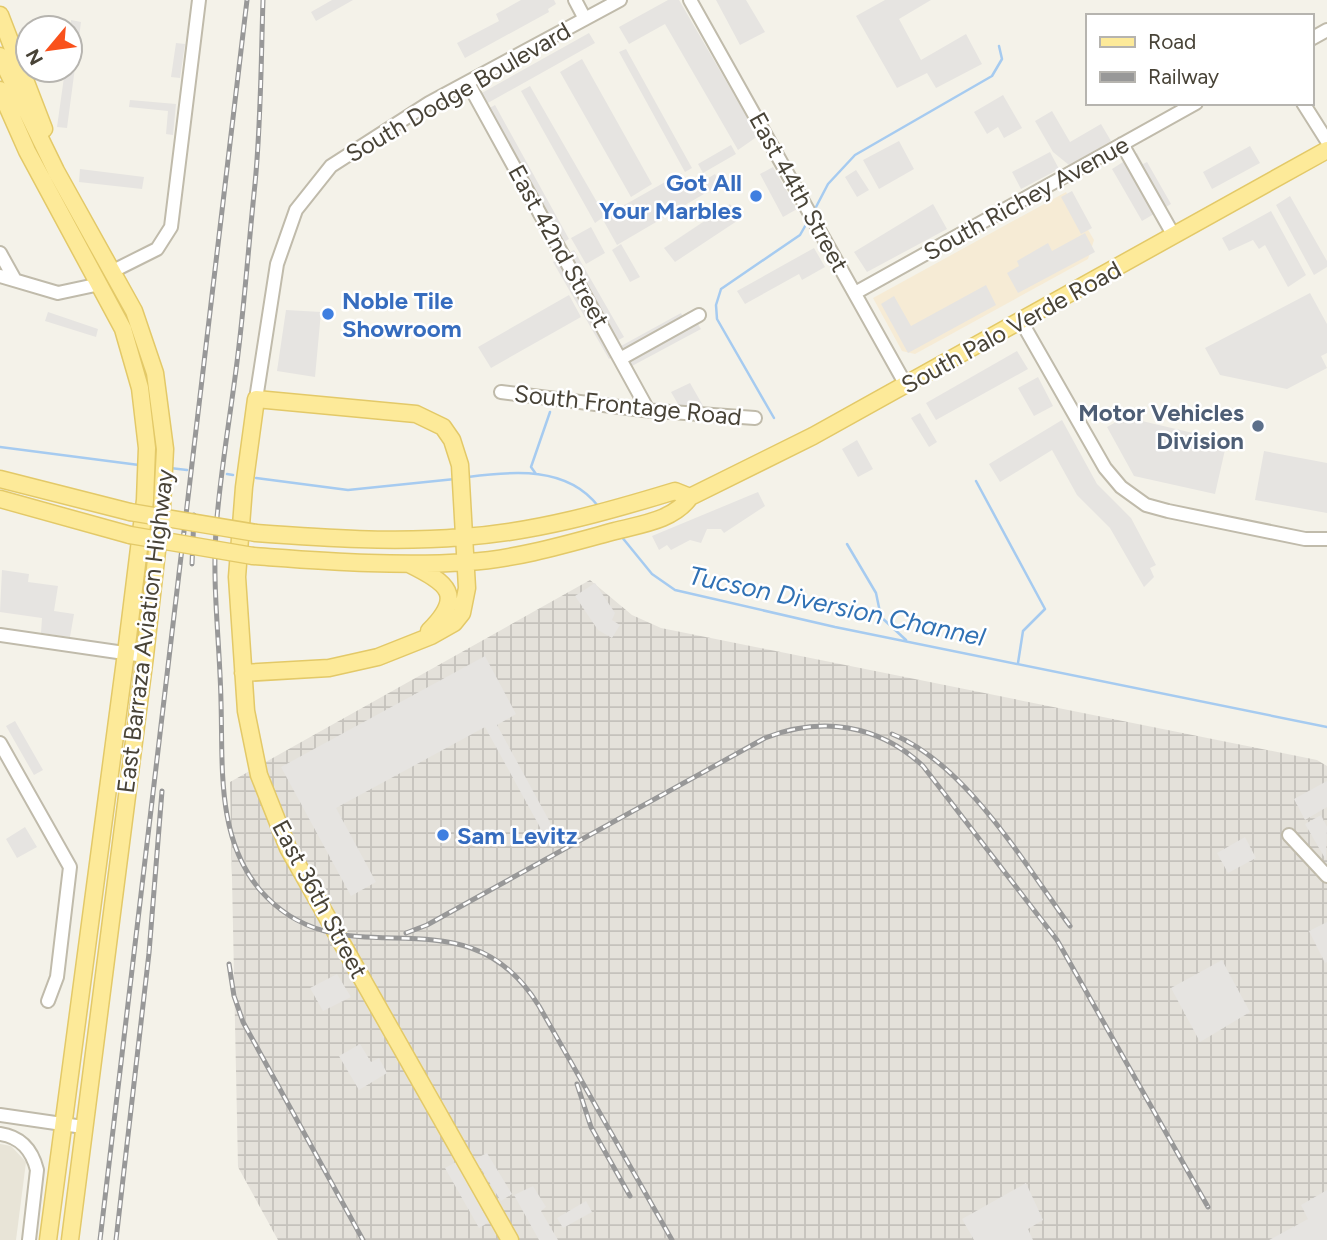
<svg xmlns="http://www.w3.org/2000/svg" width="1327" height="1240" font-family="Figtree,sans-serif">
	<defs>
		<pattern id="industrial-grid" width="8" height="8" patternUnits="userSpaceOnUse" patternTransform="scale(1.75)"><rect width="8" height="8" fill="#e4e1da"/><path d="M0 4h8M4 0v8" fill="none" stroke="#c5c2bc"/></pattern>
	</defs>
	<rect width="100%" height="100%" fill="#f4f2e9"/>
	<path fill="#e8e4d7" d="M0 1144 11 1146 26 1162 16 1240H0Z"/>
	<path fill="#f6ebd5" d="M1066 192 1094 240 1088 259 915 354 902 351 873 298Z"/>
	<path fill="url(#industrial-grid)" d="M590 580 632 615 661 628 1317 760 1327 766V1240H278L238 1167 230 782Z"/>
	<path fill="#e6e4e1" d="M332 0H353L316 21 311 12Z
		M521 0H554L556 4 548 9 549 12 465 58 457 43 499 21 496 14Z
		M668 0H679L758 136 738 150 665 24 629 44 619 27Z
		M716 0H746L765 32 740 45Z
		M885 0H931L899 19 921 60 966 34 982 64 936 88 927 73 897 88 856 16Z
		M71 20 81 22 67 128 57 127 65 70H70Z
		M589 33 595 43 486 104 480 94Z
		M176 43 185 44 180 78 171 77Z
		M626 49 692 168 685 172 619 52Z
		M582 59 652 184 631 197 560 72Z
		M530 86 605 216 681 173 690 189 715 174 721 184 617 245 602 218 595 223 521 91Z
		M1003 95 1022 128 1004 138 998 127 987 134 974 112Z
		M130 100 176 104 173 135 166 134 168 111 129 107Z
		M495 105 569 239 555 247 481 113Z
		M1052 111 1070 142 1101 124 1111 141 1069 165 1053 152 1035 121Z
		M899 141 914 169 879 189 863 160Z
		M731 145 736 154 703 173 698 164Z
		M1250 146 1260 163 1212 189 1203 172Z
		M1050 152 1059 169 1021 189 1012 172Z
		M1137 153 1143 164 1147 162 1171 204 1142 221 1112 169Z
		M773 167 797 209 783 217 760 174Z
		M80 169 144 177 142 189 79 182Z
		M856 170 869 190 857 197 845 177Z
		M1072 191 1092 228 1081 234 1061 197Z
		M1290 196 1327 261V267L1314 275 1276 205Z
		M730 204 740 219 675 262 664 248Z
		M933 204 947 229 867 272 854 252Z
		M1271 211 1306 275 1288 287 1265 245 1259 249 1253 240 1229 251 1222 238Z
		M591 227 605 253 586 264 571 238Z
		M1085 233 1095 252 1018 293 1007 273 1019 266 1017 261 1048 243 1052 251Z
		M621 244 640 277 630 282 612 250Z
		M814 248 825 267 802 280 799 274 745 304 737 291Z
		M574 250 624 337 615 342 620 352 609 359 553 262Z
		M986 285 996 305 908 353 881 304 894 296 911 326Z
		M1310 293 1327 324V353L1321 356 1327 368 1287 389 1220 375 1205 348Z
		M569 295 581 317 491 368 478 347Z
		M286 310 321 312 315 377 277 371Z
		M48 312 98 329 96 337 45 321Z
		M681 313 687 325 696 321 701 329 632 366 621 346Z
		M1017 351 1028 369 936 420 926 403Z
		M1038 377 1053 406 1034 416 1018 388Z
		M690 383 706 411H682L671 392Z
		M920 413 937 442 929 447 911 418Z
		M1125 417 1227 441 1215 494 1134 476 1107 427Z
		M1062 420 1097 484 1131 518 1156 565 1150 568 1154 577 1144 587 1110 528 1077 495 1052 450 1000 482 989 464Z
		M857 440 873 469 858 477 842 449Z
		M1264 451 1327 463V513L1255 500Z
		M758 492 765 506 724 533 721 529H707L701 543 690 540 671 550 667 545 659 550 652 536Z
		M2 570 29 574 28 582 58 586 54 611 74 614 70 637 41 633 42 618 0 612Z
		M595 583 615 613 612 620 620 625 612 638 598 630 575 596Z
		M485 656 516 714 497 725 557 835 547 840 485 727 336 808 376 882 351 896 281 767Z
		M15 721 43 770 34 775 6 726Z
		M1327 781V807L1305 820 1294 799Z
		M1321 815 1327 827 1326 860 1305 824Z
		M25 827 37 847 17 858 6 839Z
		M1245 837 1256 858 1228 873 1217 853Z
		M1327 922V962L1325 963 1309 931Z
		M1222 960 1250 1012 1200 1042 1171 988Z
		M337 974 351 997 323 1011 310 988Z
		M360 1044 371 1062 379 1058 387 1073 359 1090 339 1056Z
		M487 1153 512 1194 501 1201 475 1159Z
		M456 1162 489 1222 479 1228 445 1168Z
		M1026 1183 1043 1220 1028 1229 1033 1240H974L962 1219Z
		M533 1186 546 1207 541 1211 558 1240H539L514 1195Z
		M1327 1190V1240H1269L1308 1219 1301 1205Z
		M586 1201 592 1212 563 1228 557 1218Z"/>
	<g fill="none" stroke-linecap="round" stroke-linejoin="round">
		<path stroke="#a6cbf0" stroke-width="2.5" d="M816 207 828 184 855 155 992 76 1002 59 999 46
			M774 418 717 319 716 305 721 289 800 235 808 221
			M0 447 139 465
			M170 468 187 470
			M227 474 233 475
			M536 474 531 467 550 412
			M468 477C513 471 567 466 598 506
			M256 478 348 490 455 479
			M976 481 1045 609 1023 631 1018 663
			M621 536 652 574 675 590 835 627 1327 727
			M847 544 876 593 881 617 906 640"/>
		<defs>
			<path id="minor" d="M575 0 585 19
				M690 0 906 385
				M1311 39 1327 30
				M468 83 648 410
				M1303 103 1327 141
				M1122 144 1174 236
				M0 253 15 280
				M113 271 157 249 171 227 199 0
				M0 276 58 293 100 284
				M855 293 1196 103
				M1021 321 1105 468 1121 487 1146 505 1168 511 1305 539H1327
				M620 359 699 315
				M501 392 643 410 755 418
				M256 399 277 264 296 210 331 166 429 103 620 0
				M0 635 145 656
				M0 743 70 867 57 977 48 1001
				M1289 835 1327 876
				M0 1115 83 1127
				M0 1134C21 1137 32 1150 37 1170L29 1240"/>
			<path id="major" d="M0 15 44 129
				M0 56 56 171 134 311 155 373 165 449 162 507 145 656 70 1240
				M0 90 27 151 123 329 140 388 147 448 145 500 126 653 48 1240
				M0 479 130 512
				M0 499 130 535
				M256 533C325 538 394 543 463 537 536 532 606 512 675 491L690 497
				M253 556C324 561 396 567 468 562 517 559 567 544 615 531 642 524 674 520 690 497L813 436 1327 150
				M409 564C448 583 465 595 429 631
				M243 673 329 668 378 657 431 636 454 623 462 613 467 588 460 465 452 440 443 427 416 414 256 399 244 487 237 577 246 711 259 775 288 848 510 1240"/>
		</defs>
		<use href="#minor" stroke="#c0bbab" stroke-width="16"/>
		<use href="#major" stroke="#e3c968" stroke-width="19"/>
		<use href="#minor" stroke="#fff" stroke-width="12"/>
		<use href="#major" stroke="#fdea99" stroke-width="16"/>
		<defs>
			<path id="rail" d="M263 0C261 61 261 123 255 184 249 240 245 298 238 354 231 413 220 472 216 530 212 586 220 646 221 702 223 765 216 838 260 890 345 988 462 882 539 1006L672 1240
				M192 564 194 515
				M892 734C966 764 1023 862 1070 926
				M406 933 427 925 765 738C821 716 878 724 923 766L1057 940 1208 1207
				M229 964 234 996 243 1022 363 1240
				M577 1084 591 1127 630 1196
				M100 1240 247 0
				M116 1240 149 953 162 791"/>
		</defs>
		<use href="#rail" stroke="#989898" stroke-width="5"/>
		<use href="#rail" stroke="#fff" stroke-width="2.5" stroke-dasharray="8" stroke-linecap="butt"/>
		<defs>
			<path id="major-bridge" d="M130 512 256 533
				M130 535 253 556"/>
		</defs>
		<use href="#major-bridge" stroke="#e3c968" stroke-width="19" stroke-linecap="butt"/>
		<use href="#major-bridge" stroke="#fdea99" stroke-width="16"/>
	</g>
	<g fill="#3f7fe0" stroke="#fff" stroke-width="2.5">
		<circle cx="756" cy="196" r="7"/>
		<circle cx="328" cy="314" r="7"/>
		<circle cx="443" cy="835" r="7"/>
	</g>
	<circle fill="#5c6f8a" stroke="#fff" stroke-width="2.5" cx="1258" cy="426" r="7"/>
	<g text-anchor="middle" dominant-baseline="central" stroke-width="5" stroke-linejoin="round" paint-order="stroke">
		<g font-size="24" fill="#484337" stroke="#fff">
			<text transform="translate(458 92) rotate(-30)">South Dodge Boulevard</text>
			<text transform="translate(799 192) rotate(61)">East 44th Street</text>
			<text transform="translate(1026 198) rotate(-29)">South Richey Avenue</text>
			<text transform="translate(559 246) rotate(61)">East 42nd Street</text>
			<text transform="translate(1011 327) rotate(-29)">South Palo Verde Road</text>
			<text transform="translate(628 405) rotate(6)">South Frontage Road</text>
			<text transform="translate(145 631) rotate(-83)">East Barraza Aviation Highway</text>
			<text transform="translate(320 899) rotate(62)">East 36th Street</text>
		</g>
		<g font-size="24" font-weight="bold" fill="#366cbe" stroke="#fff" text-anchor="start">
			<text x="742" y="182" text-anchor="end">Got All<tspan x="742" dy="28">Your Marbles</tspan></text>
			<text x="342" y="300">Noble Tile<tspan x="342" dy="28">Showroom</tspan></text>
			<text x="457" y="835">Sam Levitz</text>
		</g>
		<g font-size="24" font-weight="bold" fill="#4e5e75" stroke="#fff" text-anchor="end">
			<text x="1244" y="412">Motor Vehicles<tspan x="1244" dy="28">Division</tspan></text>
		</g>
		<g font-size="26" font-style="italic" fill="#3071b4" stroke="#fff">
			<text transform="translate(837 606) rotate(12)">Tucson Diversion Channel</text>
		</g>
	</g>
	<rect x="1086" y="14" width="228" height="91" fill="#ffffff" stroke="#b6b4af" stroke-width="2"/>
	<rect x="1100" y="37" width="35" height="10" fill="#fdea99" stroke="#b6b4af" stroke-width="2"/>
	<text x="1148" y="49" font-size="21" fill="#484337">Road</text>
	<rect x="1100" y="72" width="35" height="10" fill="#989898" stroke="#b6b4af" stroke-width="2"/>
	<text x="1148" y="84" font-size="21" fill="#484337">Railway</text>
	<g transform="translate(49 49) rotate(241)"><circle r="33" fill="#ffffff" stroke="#b6b4af" stroke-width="2"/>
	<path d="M0-5L12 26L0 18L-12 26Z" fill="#f9511c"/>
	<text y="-10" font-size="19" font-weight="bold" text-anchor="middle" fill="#484337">N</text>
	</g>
</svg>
